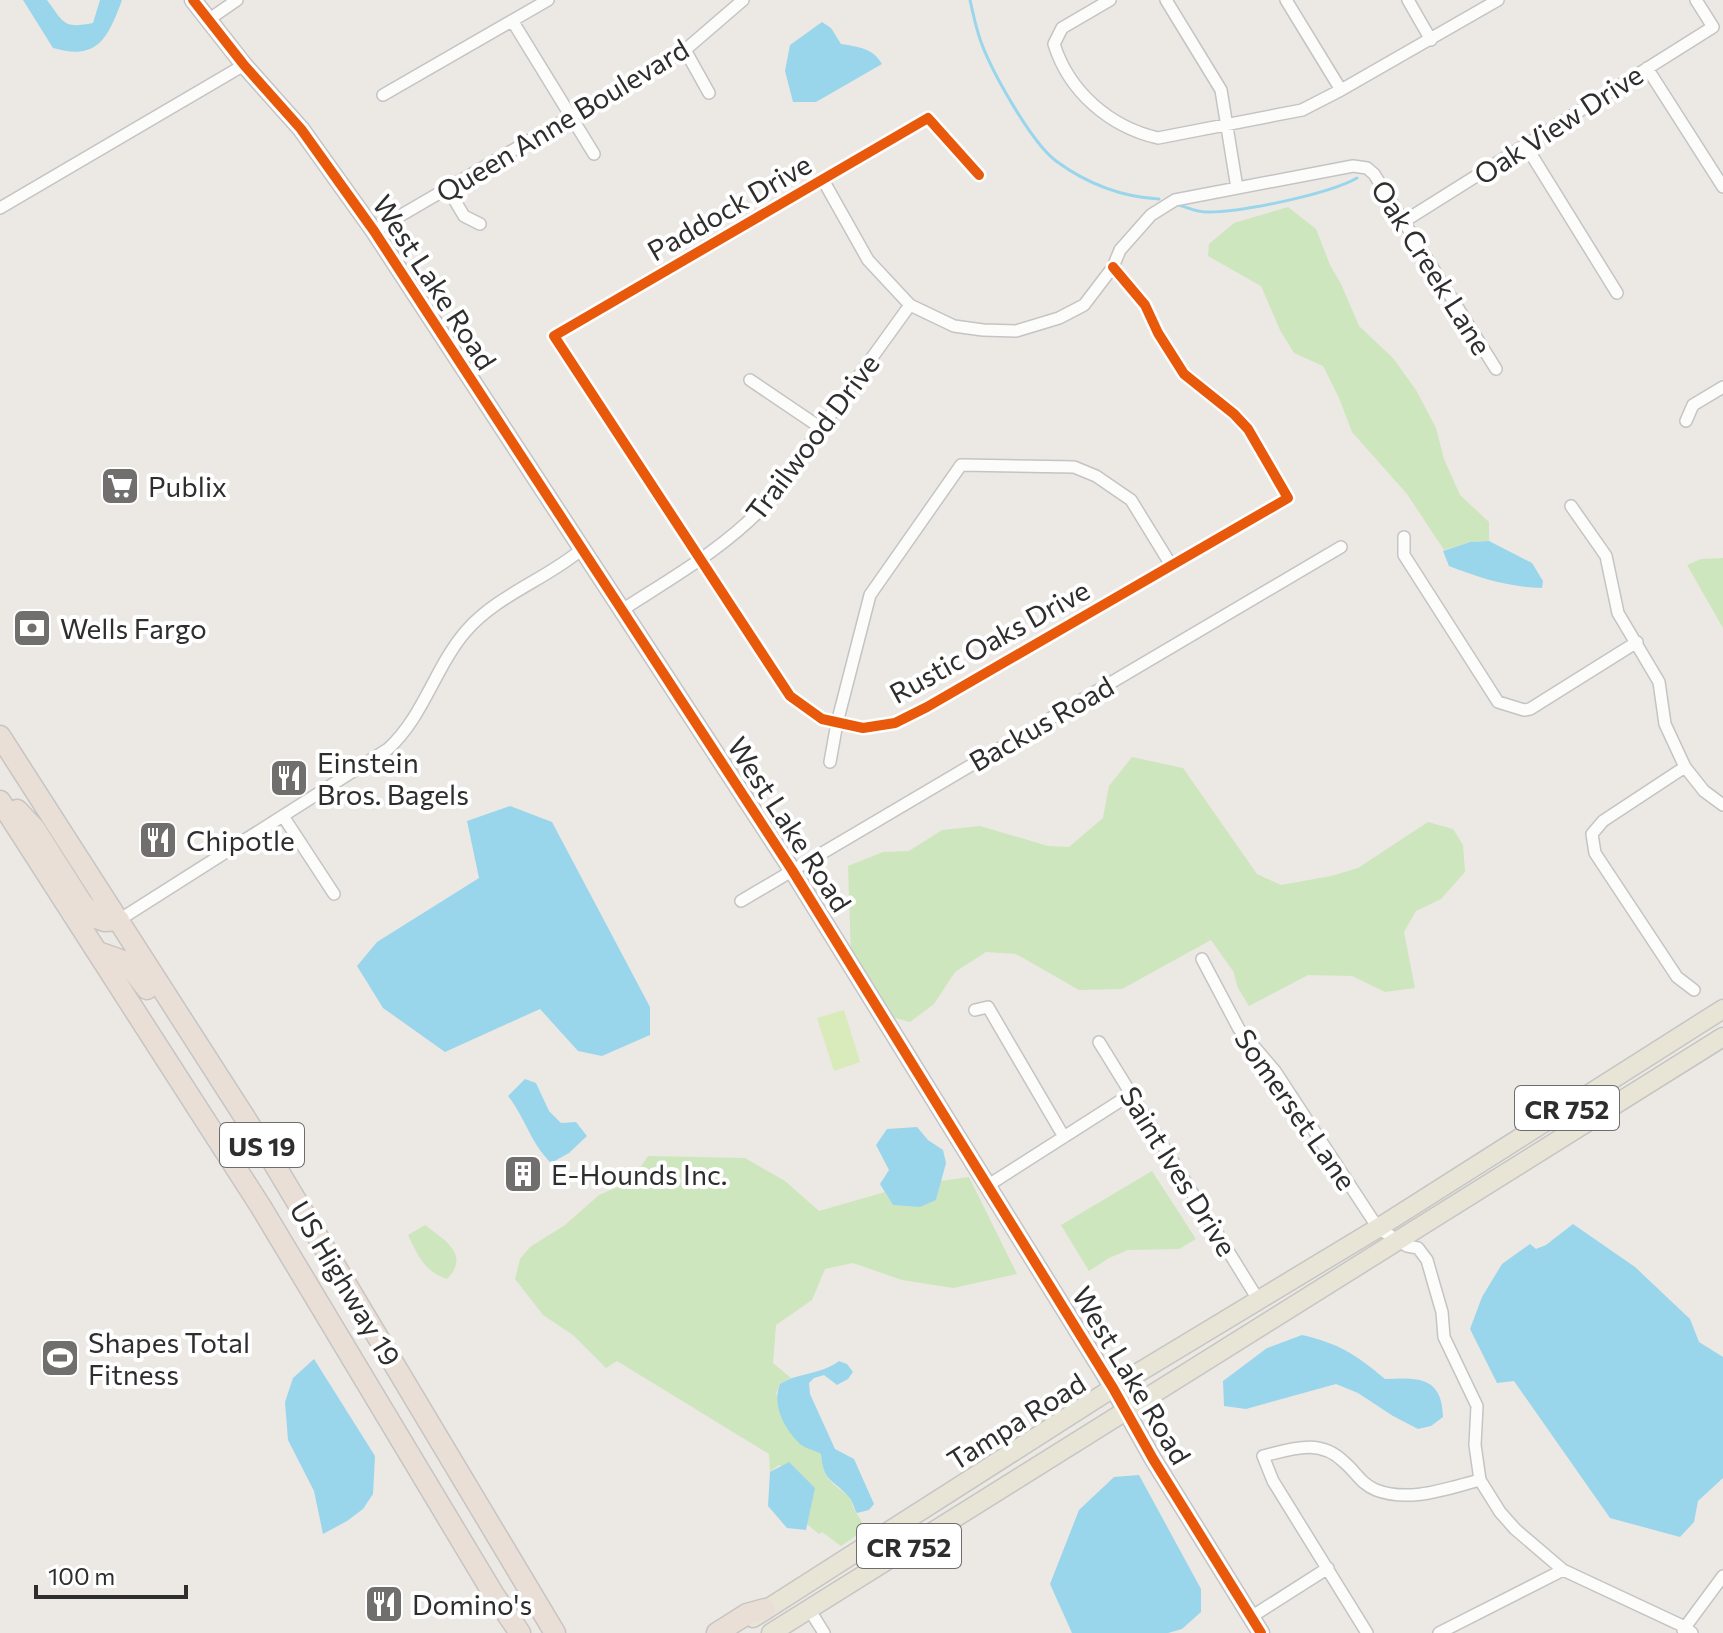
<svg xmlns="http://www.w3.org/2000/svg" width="1723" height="1633" font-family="Commissioner,sans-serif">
	<rect width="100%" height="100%" fill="#ece8e4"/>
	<path fill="#cee6be" d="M1288 207 1316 229 1330 265 1341 284 1359 326 1393 358 1416 390 1436 428 1444 459 1460 495 1489 522V541L1470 542 1444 550 1407 494 1352 432 1339 398 1323 366 1294 353 1280 330 1261 286 1208 256 1209 244 1234 223Z
		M1723 558V628L1687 565 1701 559Z
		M1132 757 1183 768 1257 874 1281 885 1331 876 1358 868 1428 822 1453 829 1463 845 1465 872 1441 899 1416 911 1404 932 1415 988 1385 992 1352 976 1308 975 1249 1006 1238 988 1233 971 1211 940 1122 989 1079 990 1016 954 986 952 955 972 934 1004 910 1022 888 1016 851 955 848 866 883 852 909 851 942 830 980 826 1048 846 1069 847 1103 818 1109 786Z
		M648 1156 745 1158 785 1181 819 1211 885 1192 893 1205 936 1200 941 1181 969 1177 1017 1274 953 1288 902 1280 853 1263 825 1269 812 1300 776 1325 773 1363 791 1378 780 1384 776 1394 812 1449 821 1454C822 1478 832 1484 851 1497L853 1507 866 1529 841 1546 822 1532 819 1534 807 1524 809 1512 802 1476 779 1465 770 1472 769 1454 617 1361 606 1368 573 1335 543 1315 515 1279 520 1259 530 1247 565 1225 599 1195 631 1181Z
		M1152 1171 1196 1239 1179 1249 1128 1250 1109 1258 1089 1271 1061 1225Z
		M425 1225C444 1240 471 1254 447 1279 425 1272 418 1256 408 1235Z"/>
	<path fill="#d9eabb" d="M844 1010 860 1062 834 1071 817 1018Z"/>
	<path fill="#99d6ec" d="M23 0H47C64 23 63 29 93 23L100 0H122C108 38 98 61 53 48Z
		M822 22 831 28 841 44C859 47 873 48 882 64L816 102H793L785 71 790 45Z
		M1489 541 1532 563 1543 581 1542 588C1508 587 1480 578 1449 566L1443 551 1470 542Z
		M510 806 552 822 650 1007V1035L602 1056 578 1051 540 1009 445 1052 383 1008 357 966 377 942 479 878 467 821Z
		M525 1079 536 1083 549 1111 561 1123 576 1122 587 1136 569 1153 551 1163C530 1142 526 1119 508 1096Z
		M917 1127 928 1140 943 1150 946 1163 936 1200 920 1207 893 1205 880 1184 889 1170 876 1145 887 1129Z
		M1573 1224 1635 1267 1690 1319 1699 1342 1723 1357V1478L1698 1501 1694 1522 1680 1537 1610 1518 1514 1381 1497 1383 1470 1329 1482 1297 1502 1264 1530 1244 1536 1249 1546 1245Z
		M1302 1335C1338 1343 1357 1355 1385 1379 1418 1378 1442 1376 1443 1417L1431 1426 1418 1429 1393 1416 1358 1393 1336 1384 1246 1409 1224 1406 1223 1381 1267 1348Z
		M314 1359 375 1456 373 1494 363 1509 347 1521 323 1534 314 1491 288 1440 285 1402 293 1378Z
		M839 1361 847 1364 853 1372 848 1379 837 1385 824 1375 814 1378 809 1383 810 1394 835 1449 854 1459 874 1504 869 1510 857 1513C853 1507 853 1500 848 1496 832 1478 823 1482 821 1454 814 1450 803 1448 798 1442 783 1427 772 1404 780 1384 799 1372 821 1375 839 1361Z
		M789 1462 815 1488 806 1530 787 1528 768 1506 770 1472Z
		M1139 1475 1201 1589V1612L1182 1629 1168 1633H1072L1050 1584 1079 1510 1114 1477Z"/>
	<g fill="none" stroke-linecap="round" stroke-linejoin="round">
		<path stroke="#99d6ec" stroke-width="3" d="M970 0C973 14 976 28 981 42 992 72 1031 142 1056 161 1086 183 1122 197 1159 199
			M1176 204C1186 207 1196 212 1206 212 1239 213 1329 194 1357 178"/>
		<defs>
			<path id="street" d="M1110 0 1062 28 1054 44C1069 92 1110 127 1158 138L1302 110 1341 90 1498 0
				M1166 0 1221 90 1237 188
				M1286 0 1341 90
				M1408 0 1431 40
				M208 20 237 0
				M513 22 594 154
				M685 50 709 93
				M1647 68 1723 187
				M383 95 548 0
				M1526 146 1617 293
				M979 175 928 118 554 336 790 696 822 719 863 728 895 723 927 707 1288 498 1248 429 1234 414 1184 374 1158 333 1145 305 1113 267
				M823 180 868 260 910 305 954 326 983 330 1016 331 1059 318 1084 305 1113 267 1120 250 1151 215 1175 200 1353 166 1367 168 1374 174 1496 369
				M448 189 464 216 480 224
				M0 208 244 65
				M1403 222 1713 27 1696 0
				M374 231 685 50 743 0
				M750 380 821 428
				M1686 421 1693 405 1723 387
				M1571 506 1606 556 1618 613 1659 682 1665 724 1685 767 1704 791 1723 805
				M1404 537V555L1498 702 1524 710 1530 709 1637 642
				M622 610C673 577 725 548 767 503L910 305
				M830 762 837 723 870 595 961 465 1074 467 1096 476 1131 500 1171 565
				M1685 767 1603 821 1592 834 1595 853 1677 977 1694 990
				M283 816 334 894
				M741 901 1341 547
				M119 920 388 749C424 716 435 667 466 631 497 595 547 579 582 549
				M1202 959 1239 1029 1275 1071 1378 1228 1407 1246 1418 1248 1427 1260 1435 1288 1442 1312 1444 1337 1477 1406 1475 1445 1480 1480 1500 1512 1515 1529 1563 1570 1685 1627 1692 1633
				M975 1010 988 1007 1064 1137
				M1099 1042 1259 1301
				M987 1186 1131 1094
				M809 1609 824 1633
				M1251 1617 1328 1568
				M1683 1630 1723 1576
				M1367 1633 1273 1481 1263 1456C1292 1449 1320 1438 1344 1462 1356 1472 1361 1484 1376 1490 1410 1503 1448 1488 1480 1480
				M1439 1633 1563 1570"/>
			<path id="secondary" d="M193 0 244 65 301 129 374 231 792 870 1113 1388 1153 1459 1261 1633"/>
			<path id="primary" d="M753 1618 1113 1388 1378 1228 1723 1009
				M771 1633 1723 1037"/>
			<path id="highway" d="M0 736 267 1152 555 1633
				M0 801 261 1207 494 1595 520 1633
				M17 810 35 829 82 903 96 918 105 921 119 920
				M98 952 126 962 147 989
				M717 1633 747 1614 765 1609"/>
		</defs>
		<use href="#street" stroke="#c5c4c5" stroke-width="14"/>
		<use href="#secondary" stroke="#c5c4c5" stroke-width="19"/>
		<use href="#primary" stroke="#c6c5c4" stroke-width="21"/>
		<use href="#highway" stroke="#c6c5c4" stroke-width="23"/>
		<use href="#street" stroke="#fcfcfb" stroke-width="11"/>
		<use href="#secondary" stroke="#fcfcfb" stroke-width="16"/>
		<use href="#primary" stroke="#e8e4d6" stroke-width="18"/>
		<use href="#highway" stroke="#eadfd6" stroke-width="20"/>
		<defs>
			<path id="cycleway" d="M193 0 244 65 301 129 374 231 792 870 1113 1388 1153 1459 1261 1633
				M979 175 928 118 554 336 790 696 822 719 863 728 895 723 927 707 1288 498 1248 429 1234 414 1184 374 1158 333 1145 305 1113 267"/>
		</defs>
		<use href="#cycleway" stroke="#fff" stroke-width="15"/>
		<use href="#cycleway" stroke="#e8590c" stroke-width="10"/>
	</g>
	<defs>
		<symbol id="supermarket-square" viewBox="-11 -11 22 22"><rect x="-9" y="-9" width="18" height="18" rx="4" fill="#706f6e" stroke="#fff"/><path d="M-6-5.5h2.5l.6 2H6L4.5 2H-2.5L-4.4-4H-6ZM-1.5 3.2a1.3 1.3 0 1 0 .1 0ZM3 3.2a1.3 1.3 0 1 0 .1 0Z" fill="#fff"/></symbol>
		<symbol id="bank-square" viewBox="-11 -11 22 22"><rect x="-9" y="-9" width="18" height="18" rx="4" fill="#706f6e" stroke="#fff"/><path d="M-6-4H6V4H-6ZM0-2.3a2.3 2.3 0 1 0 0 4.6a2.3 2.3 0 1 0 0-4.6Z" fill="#fff"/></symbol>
		<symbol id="restaurant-square" viewBox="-11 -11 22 22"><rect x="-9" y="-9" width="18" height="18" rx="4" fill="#706f6e" stroke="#fff"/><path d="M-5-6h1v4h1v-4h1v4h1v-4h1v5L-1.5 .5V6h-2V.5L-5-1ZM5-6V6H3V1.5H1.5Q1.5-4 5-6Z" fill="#fff"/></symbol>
		<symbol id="building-square" viewBox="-11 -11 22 22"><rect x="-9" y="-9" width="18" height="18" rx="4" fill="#706f6e" stroke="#fff"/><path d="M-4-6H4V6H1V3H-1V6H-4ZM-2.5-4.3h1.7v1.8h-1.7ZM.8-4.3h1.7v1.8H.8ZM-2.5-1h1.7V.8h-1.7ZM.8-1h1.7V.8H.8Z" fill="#fff"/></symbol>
		<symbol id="stadium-square" viewBox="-11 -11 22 22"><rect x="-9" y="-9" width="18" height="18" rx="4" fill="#706f6e" stroke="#fff"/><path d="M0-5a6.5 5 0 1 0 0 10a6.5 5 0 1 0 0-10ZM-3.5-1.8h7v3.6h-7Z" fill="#fff"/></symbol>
	</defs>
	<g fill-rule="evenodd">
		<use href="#supermarket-square" x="98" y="464" width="44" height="44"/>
		<use href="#bank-square" x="10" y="606" width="44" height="44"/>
		<use href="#restaurant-square" x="267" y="756" width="44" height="44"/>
		<use href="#restaurant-square" x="136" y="818" width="44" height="44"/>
		<use href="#building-square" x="501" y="1152" width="44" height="44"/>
		<use href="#stadium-square" x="38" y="1336" width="44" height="44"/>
		<use href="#restaurant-square" x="362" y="1582" width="44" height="44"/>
	</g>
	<g text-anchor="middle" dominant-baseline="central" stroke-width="8" stroke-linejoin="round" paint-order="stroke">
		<g fill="#fff" stroke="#6d6d6d" stroke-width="2">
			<rect x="1515" y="1086" width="104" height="44" rx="6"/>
			<rect x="220" y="1123" width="84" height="44" rx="6"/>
			<rect x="857" y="1524" width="104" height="44" rx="6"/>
		</g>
		<g font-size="26" font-weight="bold" fill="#2e2e2e">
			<text x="1567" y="1108">CR 752</text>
			<text x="262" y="1145">US 19</text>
			<text x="909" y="1546">CR 752</text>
		</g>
		<g font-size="28" fill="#2e2e2e" stroke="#fff">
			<text transform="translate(562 120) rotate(-31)">Queen Anne Boulevard</text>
			<text transform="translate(1558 124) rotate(-33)">Oak View Drive</text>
			<text transform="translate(729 207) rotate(-30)">Paddock Drive</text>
			<text transform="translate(1432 267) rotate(58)">Oak Creek Lane</text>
			<text transform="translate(435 282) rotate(57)">West Lake Road</text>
			<text transform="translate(812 437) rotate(-53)">Trailwood Drive</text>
			<text transform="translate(989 641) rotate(-29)">Rustic Oaks Drive</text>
			<text transform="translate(1041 723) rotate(-30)">Backus Road</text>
			<text transform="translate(790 824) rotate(57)">West Lake Road</text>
			<text transform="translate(1296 1109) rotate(55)">Somerset Lane</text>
			<text transform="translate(1179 1171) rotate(58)">Saint Ives Drive</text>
			<text transform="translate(346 1283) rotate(59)">US Highway 19</text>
			<text transform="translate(1132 1375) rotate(59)">West Lake Road</text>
			<text transform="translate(1016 1421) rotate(-32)">Tampa Road</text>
		</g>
		<g font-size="28" fill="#2e2e2e" stroke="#fff" text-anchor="start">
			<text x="148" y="486">Publix</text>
			<text x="60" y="628">Wells Fargo</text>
			<text x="317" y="762">Einstein<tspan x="317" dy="32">Bros. Bagels</tspan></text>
			<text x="186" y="840">Chipotle</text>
			<text x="551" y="1174">E-Hounds Inc.</text>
			<text x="88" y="1342">Shapes Total<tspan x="88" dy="32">Fitness</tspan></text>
			<text x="412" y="1604">Domino's</text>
		</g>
	</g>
	<path d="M36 1585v12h150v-12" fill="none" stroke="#2e2e2e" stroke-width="4"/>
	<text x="48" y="1585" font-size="24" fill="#2e2e2e" stroke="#ffffff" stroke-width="6" paint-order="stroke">100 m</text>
</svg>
